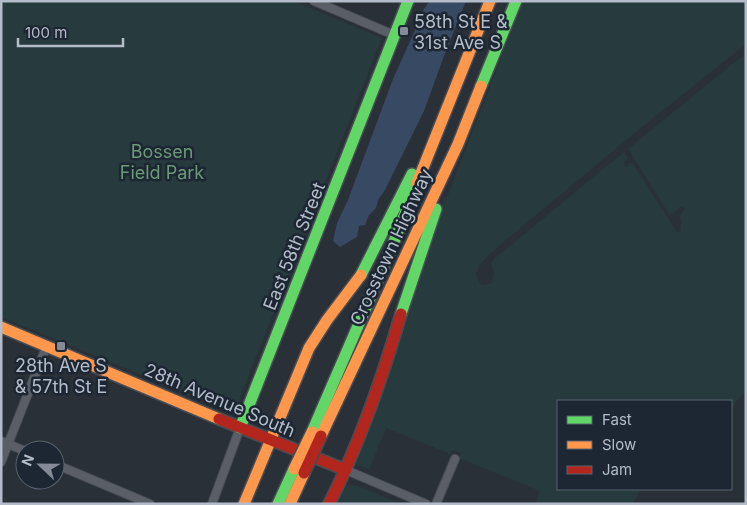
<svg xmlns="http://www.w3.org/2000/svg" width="747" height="505" font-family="Inter,sans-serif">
	<rect width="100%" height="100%" fill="#2a3038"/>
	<path fill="#273a3e" d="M1 1H293L382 38 234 413 1 317Z
		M523 1H746V44L637 131 495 249 480 264 476 274 479 283 484 285 492 283 494 273 491 263 494 259 624 152 628 158 624 162 625 166 627 167 630 163 633 164 677 232 681 231 680 227 682 222 679 216 685 209 682 206 672 214H669L628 149 746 53V390L735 403 731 413V401H558V489H641L633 504H535L540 491 459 458 461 453 452 450 450 454 386 428 369 470 355 464 437 218 445 197H447Z
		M347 484 358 486 401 504H333Z"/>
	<path fill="#384963" d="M433 1H466L444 56 424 111 385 190 378 200 376 208 369 215 365 225 359 226 357 237 340 247 333 241 337 223 348 200 393 79 415 30 419 16 429 2Z"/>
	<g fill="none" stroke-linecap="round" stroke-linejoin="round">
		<defs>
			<path id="street" d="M314 1 394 35
				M1 441 25 451
				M1 462 47 345
				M55 464 150 504
				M346 470 426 504
				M212 504 240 428
				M436 504 455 459"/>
			<path id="fast" d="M481 86 516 1
				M361 275 412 174
				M401 314 436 209
				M240 428 408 1
				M312 432 390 252 417 183
				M278 504 294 469"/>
			<path id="slow" d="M417 183 490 1
				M1 327 219 419
				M321 436 458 144 481 86
				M244 504 309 348 327 320 361 275
				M290 504 304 473"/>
			<path id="jam" d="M219 419 346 470
				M329 504C360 443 382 379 401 314"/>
		</defs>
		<use href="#street" stroke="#484c53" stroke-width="10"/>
		<use href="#fast" stroke="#484c53" stroke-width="14"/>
		<use href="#slow" stroke="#484c53" stroke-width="14"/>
		<use href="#jam" stroke="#484c53" stroke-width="14"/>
		<use href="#street" stroke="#5a5e66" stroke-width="8"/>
		<use href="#fast" stroke="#63d668" stroke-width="11"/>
		<use href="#slow" stroke="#ff974d" stroke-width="11"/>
		<use href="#jam" stroke="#b3261e" stroke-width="11"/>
		<defs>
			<path id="slow-bridge" d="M294 469 312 432"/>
			<path id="jam-bridge" d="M304 473 321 436"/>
		</defs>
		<use href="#slow-bridge" stroke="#474c53" stroke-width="14" stroke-linecap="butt"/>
		<use href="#jam-bridge" stroke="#474c53" stroke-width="14" stroke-linecap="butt"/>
		<use href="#slow-bridge" stroke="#ff974d" stroke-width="11"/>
		<use href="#jam-bridge" stroke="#b3261e" stroke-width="11"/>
	</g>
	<g fill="#848b96" stroke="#1d2633" stroke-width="2">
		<rect x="399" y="26" width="10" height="10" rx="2.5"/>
		<rect x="56" y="341" width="10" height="10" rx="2.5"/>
	</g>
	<g text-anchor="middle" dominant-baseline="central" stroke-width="5" stroke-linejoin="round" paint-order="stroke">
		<g font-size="18" fill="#b4bcc9" stroke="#1d2633" text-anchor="start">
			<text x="414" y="21">58th St E &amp;<tspan x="414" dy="21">31st Ave S</tspan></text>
			<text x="61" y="365" text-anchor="middle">28th Ave S<tspan x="61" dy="21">&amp; 57th St E</tspan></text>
		</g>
		<g font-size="18" fill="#6b9a76" stroke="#1d2633">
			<text x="162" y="151">Bossen<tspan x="162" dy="21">Field Park</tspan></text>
		</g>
		<g font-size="18" fill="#b4bcc9" stroke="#1d2633">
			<text transform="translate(294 246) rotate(-68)">East 58th Street</text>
			<text transform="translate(391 247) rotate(-65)">Crosstown Highway</text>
			<text transform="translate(220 400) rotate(23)">28th Avenue South</text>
		</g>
	</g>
	<rect width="747" height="505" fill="none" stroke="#b4bcc9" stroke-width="5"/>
	<rect x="557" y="400" width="175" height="90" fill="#1d2633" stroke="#59626f"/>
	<rect x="567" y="416" width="25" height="8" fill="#63d668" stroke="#59626f"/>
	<text x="602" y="425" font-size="15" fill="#b4bcc9">Fast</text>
	<rect x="567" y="441" width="25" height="8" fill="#ff974d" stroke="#59626f"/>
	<text x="602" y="450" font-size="15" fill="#b4bcc9">Slow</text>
	<rect x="567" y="466" width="25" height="8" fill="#b3261e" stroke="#59626f"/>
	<text x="602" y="475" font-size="15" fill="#b4bcc9">Jam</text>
	<g transform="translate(40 465) rotate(292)"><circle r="24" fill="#1d2633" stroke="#59626f"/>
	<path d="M0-4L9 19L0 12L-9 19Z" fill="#848b96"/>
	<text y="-8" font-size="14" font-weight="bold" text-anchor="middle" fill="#b4bcc9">N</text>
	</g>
	<path d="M18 38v8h105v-8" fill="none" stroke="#b4bcc9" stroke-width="2.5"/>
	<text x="25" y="38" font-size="15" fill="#b4bcc9" stroke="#1d2633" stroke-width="4" paint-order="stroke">100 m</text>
</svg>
